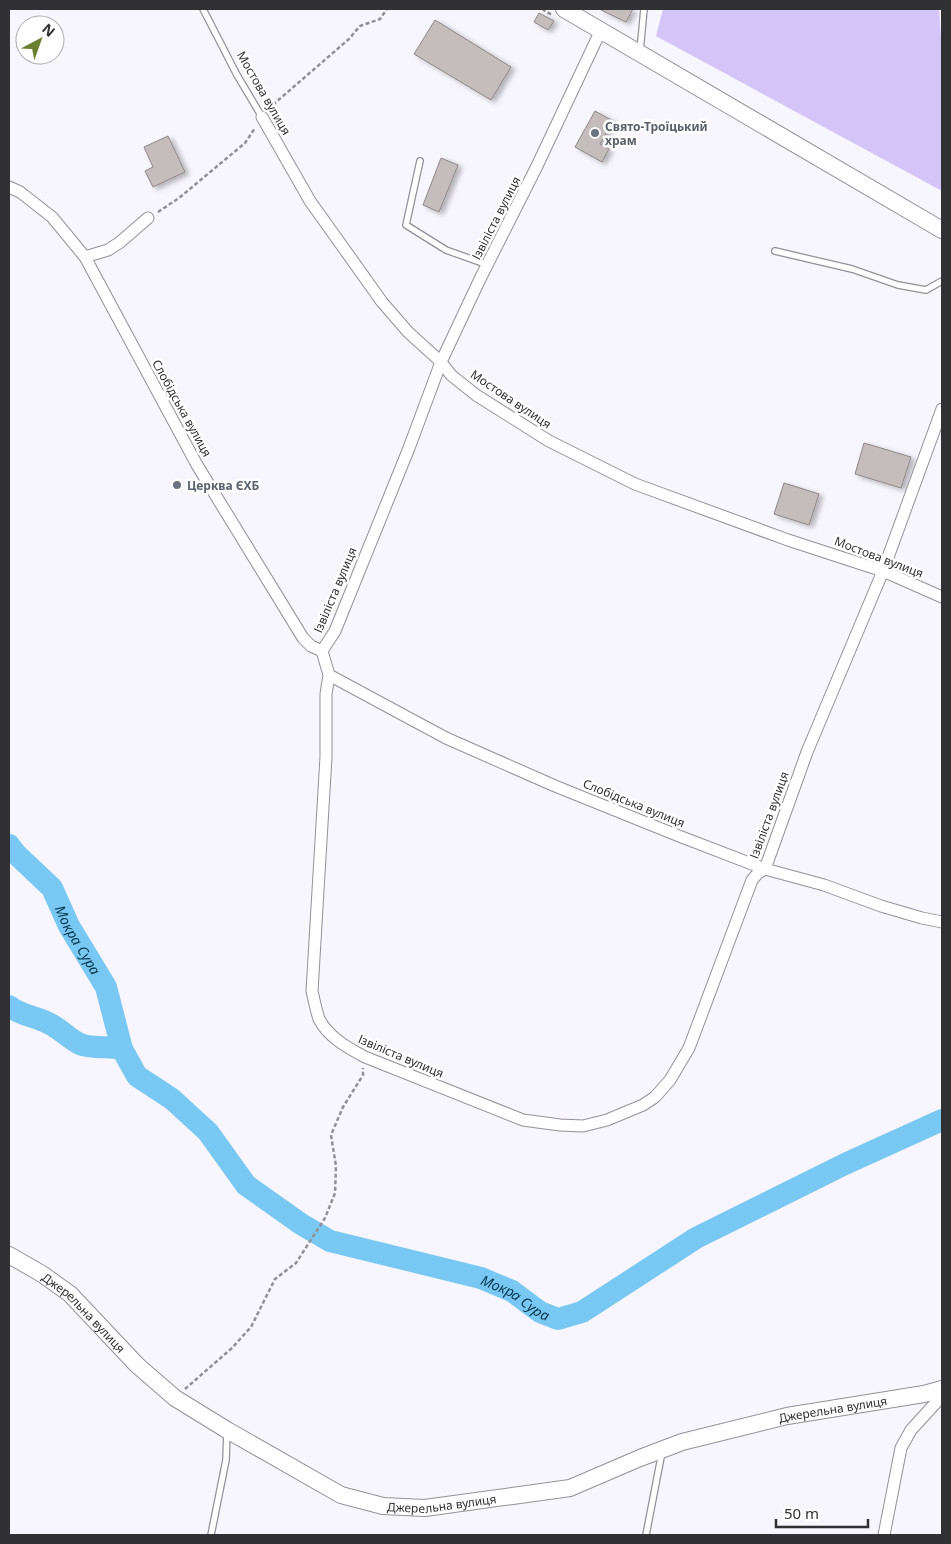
<svg xmlns="http://www.w3.org/2000/svg" width="951" height="1544" font-family="'Noto Sans',sans-serif">
	<defs>
		<filter id="shadow"><feDropShadow dx="4" dy="2.5" stdDeviation="2.5" flood-color="#0004"/></filter>
	</defs>
	<rect width="100%" height="100%" fill="#f7f5fd"/>
	<path fill="#d4c4f8" d="M663 9H939L942 52V191L656 36Z"/>
	<g fill="none" stroke-linecap="round" stroke-linejoin="round">
		<g stroke="#79c8f4" stroke-width="22">
			<path id="s1" d="M9 845 16 854 52 888 69 926 106 987 122 1049 137 1076 172 1099 208 1132 246 1185 301 1224 330 1241 481 1278 512 1291 540 1312 558 1319 582 1312 696 1238 845 1164 942 1120"/>
			<path d="M9 1006C21 1016 35 1016 48 1023 60 1028 69 1039 80 1044 92 1049 109 1046 122 1049"/>
		</g>
	</g>
	<path fill="#c5bdbb" stroke="#8f8785" filter="url(#shadow)" d="M599 9H633L626 22Z
		M539 13 554 21 548 30 534 22Z
		M435 20 511 67 491 100 414 54Z
		M595 111 613 121 600 144 609 149 602 162 575 147Z
		M168 136 185 172 153 187 145 171 153 167 144 147Z
		M441 158 458 165 439 212 423 205Z
		M864 443 911 457 901 488 855 474Z
		M784 483 819 494 809 525 774 514Z"/>
	<g fill="none" stroke-linecap="round" stroke-linejoin="round">
		<defs>
			<path id="lane" d="M203 9 237 75 262 117
				M640 51 644 9
				M420 161 406 225 446 250 488 265
				M775 251 852 269 898 285 926 290 942 281
				M211 1535 226 1460 227 1431
				M646 1535 662 1452"/>
			<path id="street" d="M601 30 537 166 480 279 441 362 409 448 335 631 322 651 329 675 326 694V757L312 991C314 1000 316 1010 319 1019 328 1037 348 1048 365 1057L523 1120 560 1125 583 1126 607 1120 643 1105 655 1097 670 1080 689 1048 752 880 758 873 765 869 807 752 883 571 942 409
				M262 117 310 201 382 302 408 332 441 362 451 375 476 395 549 441 635 484 788 540 883 571 942 597
				M9 187 20 192 52 217 85 257 197 465 303 638 311 646 322 651
				M85 257 108 250 119 243 148 218
				M329 675 446 738 555 786 679 836 765 869 824 885 881 906 922 918 942 922
				M884 1535 901 1448 911 1430 942 1396"/>
			<g id="secondary">
				<path d="M564 9 942 230"/>
				<path id="s2" d="M9 1255 42 1274 70 1294 137 1365 175 1398 227 1430 341 1495 383 1506 425 1508 570 1488 640 1458 682 1442 787 1416 924 1394 942 1389"/>
			</g>
		</defs>
		<use href="#lane" stroke="#939198" stroke-width="8"/>
		<use href="#street" stroke="#939198" stroke-width="13"/>
		<use href="#secondary" stroke="#939198" stroke-width="18"/>
		<path stroke="#919095" stroke-width="2.5" stroke-dasharray="4 2.5" stroke-linecap="butt" d="M542 9 552 15
			M268 109 349 39 360 26 380 19 387 9
			M158 212 179 198 245 143 255 128
			M185 1389 232 1348 251 1327 275 1279 296 1263 325 1218 335 1193 336 1166 331 1135 343 1107 363 1075V1068"/>
		<use href="#lane" stroke="#fff" stroke-width="5.5"/>
		<use href="#street" stroke="#fff" stroke-width="11"/>
		<use href="#secondary" stroke="#fff" stroke-width="16"/>
	</g>
	<g fill="#6b7280" stroke="#fff" stroke-width="2">
		<circle cx="595" cy="133" r="5"/>
		<circle cx="177" cy="485" r="5"/>
	</g>
	<g text-anchor="middle" dominant-baseline="central" stroke-width="5" stroke-linejoin="round" paint-order="stroke">
		<g font-size="12" fill="#313133" stroke="#fff">
			<text transform="translate(264 93) rotate(60)">Мостова вулиця</text>
			<text transform="translate(496 218) rotate(-63)">Ізвіліста вулиця</text>
			<text transform="translate(511 399) rotate(34)">Мостова вулиця</text>
			<text transform="translate(182 408) rotate(61)">Слобідська вулиця</text>
			<text transform="translate(879 557) rotate(21)">Мостова вулиця</text>
			<text transform="translate(335 590) rotate(-67)">Ізвіліста вулиця</text>
			<text transform="translate(634 803) rotate(22)">Слобідська вулиця</text>
			<text transform="translate(769 815) rotate(-70)">Ізвіліста вулиця</text>
			<text transform="translate(401 1056) rotate(23)">Ізвіліста вулиця</text>
			<text stroke="none"><textPath href="#s2" startOffset="95">Джерельна вулиця</textPath></text>
			<text stroke="none"><textPath href="#s2" startOffset="920">Джерельна вулиця</textPath></text>
			<text stroke="none"><textPath href="#s2" startOffset="515">Джерельна вулиця</textPath></text>
		</g>
		<g font-size="12" font-weight="bold" fill="#5b616d" stroke="#fff" text-anchor="start">
			<text x="605" y="126">Свято-Троїцький<tspan x="605" dy="14">храм</tspan></text>
			<text x="187" y="485">Церква ЄХБ</text>
		</g>
		<g font-size="14" font-style="italic" fill="#03344a" stroke="#fff">
			<text stroke="none"><textPath href="#s1" startOffset="119">Мокра Сура</textPath></text>
			<text stroke="none"><textPath href="#s1" startOffset="721">Мокра Сура</textPath></text>
		</g>
	</g>
	<rect width="951" height="1544" fill="none" stroke="#313133" stroke-width="20"/>
	<g transform="translate(40 40) rotate(41)"><circle r="24" fill="#ffffff" stroke="#adadad"/>
	<path d="M0-4L9 19L0 12L-9 19Z" fill="#697e2f"/>
	<text y="-8" font-size="14" font-weight="bold" text-anchor="middle" fill="#313133">N</text>
	</g>
	<path d="M776 1519v8h92v-8" fill="none" stroke="#313133" stroke-width="2.5"/>
	<text x="784" y="1519" font-size="15" fill="#313133" stroke="#ffffff" stroke-width="4" paint-order="stroke">50 m</text>
</svg>
